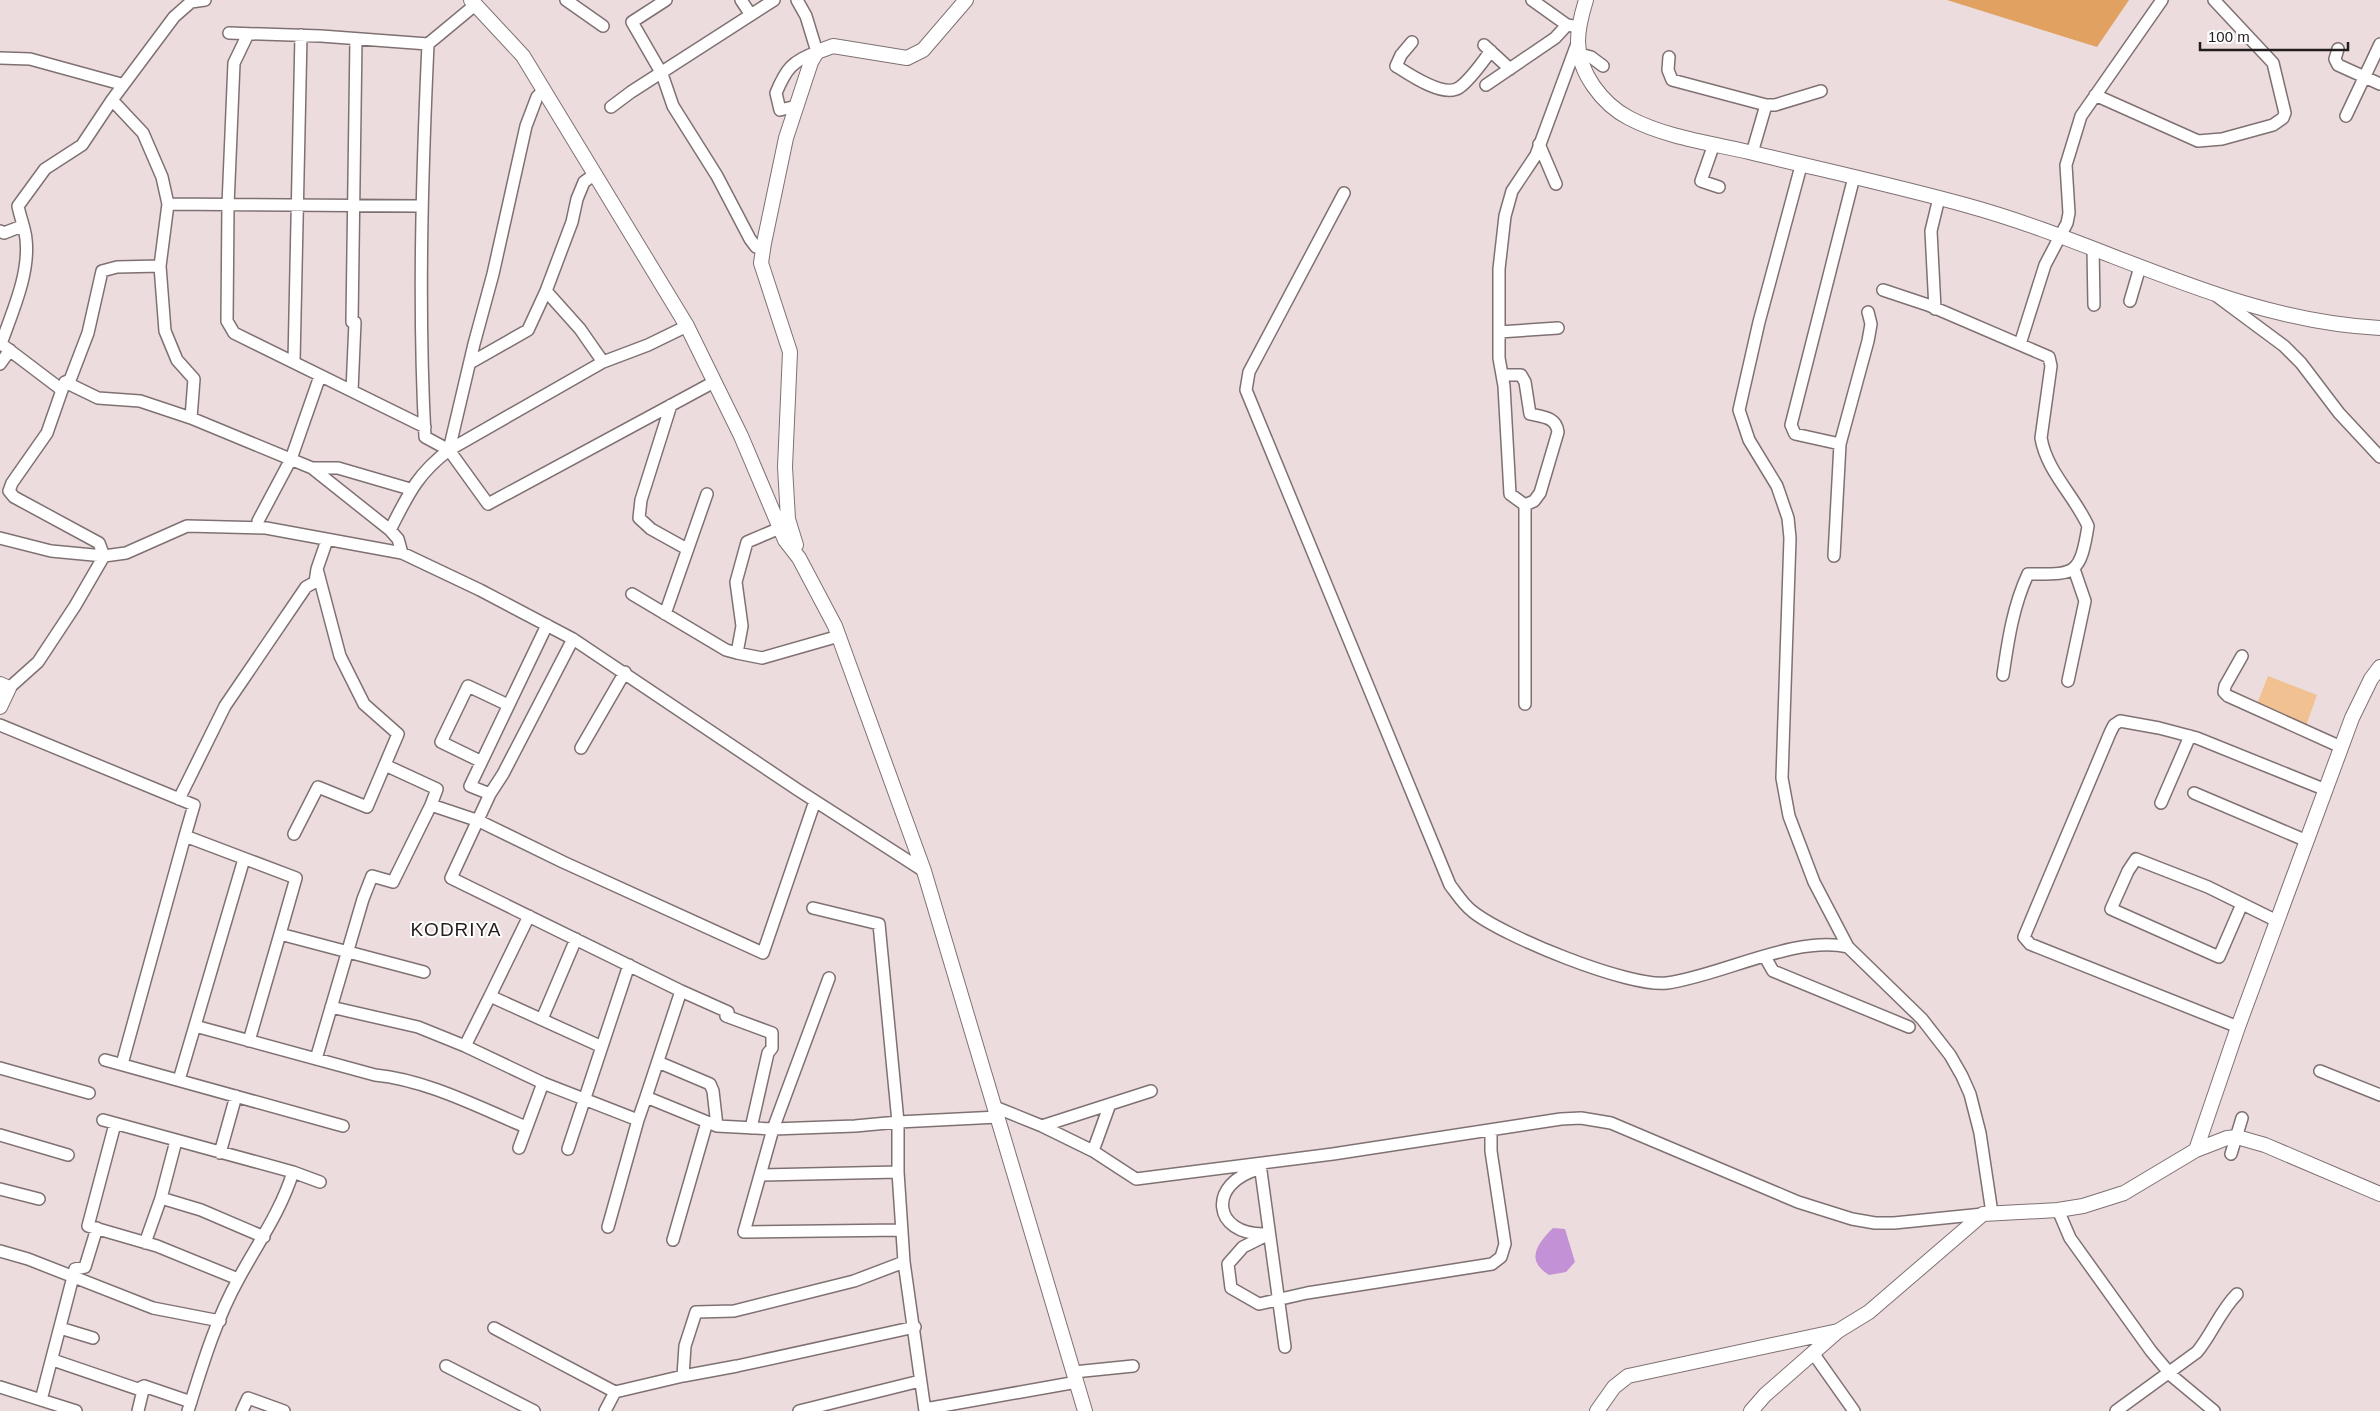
<svg xmlns="http://www.w3.org/2000/svg" width="2380" height="1411" font-family="Arial,sans-serif">
	<rect width="100%" height="100%" fill="#eddcde"/>
	<path fill="#f2c192" d="M2268 676 2317 695 2306 726 2257 704Z"/>
	<path fill="#e0a161" d="M1947 0H2129L2097 47Z"/>
	<path fill="#c391d6" d="M1553 1228 1565 1229 1575 1262 1566 1272 1549 1275C1525 1260 1537 1244 1553 1228Z"/>
	<g fill="none" stroke-linecap="round" stroke-linejoin="round">
		<defs>
			<path id="minor" d="M566 0 603 26
				M666 0 632 22 662 74 673 106 717 176 750 239 756 247
				M741 0 751 15
				M797 0 806 16 817 52C792 61 786 69 776 93L780 110 797 106
				M1532 0 1567 25 1573 26
				M229 33 321 36 428 44C422 176 418 306 425 437L449 450 488 504 714 382
				M248 34 234 63 228 205 227 321 234 333 425 427
				M1412 42 1401 55 1396 66C1410 75 1445 99 1460 87 1472 78 1482 62 1491 51
				M428 44 475 5
				M1484 45 1510 69
				M2338 49 2335 59 2338 65 2380 84
				M1580 54 1591 57 1603 66
				M1669 57 1668 70 1672 80 1766 105
				M0 58 30 59 121 84
				M1486 85 1555 38 1567 25
				M2095 95 2198 141 2222 139 2273 125 2283 118 2285 113 2273 63 2214 0
				M611 107 631 92 774 0
				M2346 116 2380 44
				M1539 144 1556 184
				M1714 144 1701 181 1719 187
				M1752 153 1766 105H1775L1821 91
				M1801 166 1759 322 1739 410 1749 440 1777 486 1788 518 1790 538 1782 778 1789 816 1814 882 1848 947 1922 1019 1950 1055 1962 1076 1970 1094 1980 1133 1992 1213
				M595 174 584 182 577 199 572 222 546 291 580 329 603 362
				M1344 193 1249 372 1246 390 1450 885C1457 894 1463 904 1472 911 1502 936 1630 988 1667 983 1720 976 1795 935 1848 947
				M168 204 421 206
				M0 231 4 233 22 226
				M2093 248 2094 305
				M1883 290 1928 305 2049 357 2051 366 2041 438C2047 472 2074 495 2088 526 2080 577 2074 574 2028 574 2013 606 2008 641 2003 675
				M2218 297 2284 346 2301 363 2339 413 2380 457
				M2130 301 2140 267
				M1935 309 1931 231 1939 198
				M352 322 356 39
				M1499 332 1558 328
				M0 343 62 390 65 382 98 398 140 401 191 418 312 468 390 530 398 539 402 553
				M1 344C12 312 30 274 26 239 25 228 20 217 18 206L45 169 82 145 112 100
				M2020 344 2045 265 2067 223 2069 213 2066 165 2081 116 2162 0
				M294 362 301 35
				M470 363 528 330 546 291
				M0 364 10 350
				M1502 375H1521L1525 382 1530 414C1543 417 1556 417 1558 432L1540 493 1534 501 1525 505
				M65 382 70 380 88 333 102 271 117 267 160 266
				M352 391 355 322
				M671 405 641 500 639 518 651 529 687 549
				M191 418 194 379 177 360 165 331 160 266 168 204 162 177 143 133 112 100 174 17 191 2 205 0
				M1840 444 1868 341 1871 324 1868 312
				M449 450 474 344 493 274 526 126 537 97 544 90
				M312 468H338L410 489
				M258 521 291 459 320 376
				M390 530C408 495 417 474 449 450L603 362 648 345 687 326
				M0 538 51 551 104 556 99 543 14 497 9 491 12 483 47 433 62 390
				M1834 556 1840 444 1795 434 1791 425 1854 177
				M632 594 726 650 737 653 742 626 736 582 747 542 780 528
				M665 614 707 494
				M573 639 503 774 490 794 451 878 681 991 646 1097
				M737 653 762 658 839 636
				M2242 656 2225 686 2224 692 2228 696 2341 747
				M2068 681 2085 601 2074 569
				M9 688 38 662 75 606 104 556 126 553 187 526 266 528 402 553 480 590 573 639 798 790 924 871
				M1525 704V505L1510 494 1504 386 1499 358V269L1505 216 1512 191 1536 155 1578 41
				M0 725 194 805 185 836 296 878 280 934 424 972
				M581 748 625 672
				M480 761 441 742 468 686 508 705
				M385 765 437 789 431 805 479 821 563 862 763 953 815 801
				M2194 793 2307 841
				M490 794 470 786 547 625
				M179 799 225 706 306 587 315 582 317 569
				M2161 803 2190 736
				M294 834 318 787 367 807 398 734 364 704 340 656 317 569 327 540
				M2242 904 2219 957 2111 909 2128 871 2136 859 2208 887 2277 921
				M813 908 879 924 898 1122 998 1117
				M529 916 490 996 600 1046
				M1765 957 1773 971 1909 1027
				M829 978 773 1129 744 1232 902 1230
				M681 991 728 1012
				M331 1007 418 1027 465 1046 543 1083 638 1120 646 1097 717 1126 773 1129 855 1126 898 1122V1172L904 1262 925 1411
				M726 1016 772 1033V1048L768 1053 751 1128
				M542 1019 576 939
				M195 1026 375 1075C427 1080 478 1107 526 1127
				M2238 1027 2030 944 2024 937 2110 733 2114 725 2120 721 2159 728 2197 738 2326 790
				M249 1041 280 934
				M465 1046 490 996
				M316 1059 363 899 372 876 393 882 431 805
				M105 1060 343 1126
				M658 1062 710 1084 713 1091 717 1126
				M122 1064 185 836
				M0 1068 89 1093
				M2320 1071 2380 1095
				M179 1080 244 859
				M995 1107 1042 1126 1093 1151 1136 1179 1333 1154 1561 1119 1581 1118 1611 1123 1798 1202 1852 1219 1875 1223H1894L1983 1214
				M103 1120 293 1172 320 1182
				M115 1124 88 1226 157 1246 238 1279
				M1042 1126 1151 1091
				M0 1135 68 1155
				M519 1148 543 1083
				M568 1149 629 965
				M1093 1151 1110 1104
				M220 1153 236 1096
				M2231 1154 2242 1118
				M1260 1164 1285 1347
				M1259 1169C1207 1183 1212 1235 1265 1234
				M762 1175 898 1172
				M0 1189 39 1199
				M161 1198 201 1210 264 1237
				M2058 1210 2070 1238 2151 1351 2172 1376 2214 1411
				M608 1227 638 1120
				M1269 1234 1243 1247 1228 1264 1231 1288 1259 1304 1307 1293 1492 1264 1501 1257 1505 1244 1491 1151V1131
				M673 1240 707 1122
				M145 1243 161 1198 176 1141
				M0 1251 28 1259 153 1308 220 1321
				M904 1262 854 1281 734 1311 696 1312 685 1346 683 1376 737 1366 915 1327
				M60 1328 93 1338
				M494 1328 615 1392 683 1376
				M1813 1353 1854 1411
				M53 1360 138 1389 144 1386
				M446 1366 534 1411
				M1074 1372 1133 1366
				M0 1387 76 1411
				M41 1400 75 1269 85 1267 97 1228
				M925 1409 1077 1382
				M138 1411 144 1386 191 1402
				M188 1411C202 1366 216 1319 239 1278 258 1243 281 1211 293 1172
				M242 1411 248 1398 284 1411
				M605 1411 615 1392
				M799 1411 920 1381
				M2116 1411 2197 1352C2212 1334 2220 1311 2237 1294"/>
			<path id="tertiary" d="M471 0 523 56 687 326 741 436 785 540 799 558 835 626 924 871 1085 1411
				M1586 0C1582 13 1578 27 1578 41 1578 72 1602 104 1629 118 1665 137 1710 143 1749 152 1823 170 1897 186 1969 206 2107 244 2234 321 2380 328
				M796 545 788 519 785 467 790 352 761 263 764 243 786 138 811 62 817 52 833 46 907 58 923 50 966 0
				M0 684 9 688 0 707
				M2196 1150 2238 1027 2352 718 2371 679 2380 667
				M1597 1411 1614 1387 1628 1376 1838 1331 1869 1312 1983 1214 2058 1210 2083 1206 2124 1193 2196 1150 2227 1138 2237 1137 2265 1145 2380 1194
				M1751 1411 1765 1395 1838 1331"/>
		</defs>
		<use href="#minor" stroke="#7f7172" stroke-width="14"/>
		<use href="#tertiary" stroke="#7f7172" stroke-width="16"/>
		<use href="#minor" stroke="#fff" stroke-width="11"/>
		<use href="#tertiary" stroke="#fff" stroke-width="14"/>
	</g>
	<g text-anchor="middle" dominant-baseline="central" stroke-width="4" stroke-linejoin="round" paint-order="stroke">
		<g font-size="19" letter-spacing="1" fill="#231d1e" stroke="#fff">
			<text x="456" y="929">KODRIYA</text>
		</g>
	</g>
	<path d="M2200 42v8h148v-8" fill="none" stroke="#231d1e" stroke-width="2.5"/>
	<text x="2208" y="42" font-size="15" fill="#231d1e" stroke="#ffffff" stroke-width="4" paint-order="stroke">100 m</text>
</svg>
